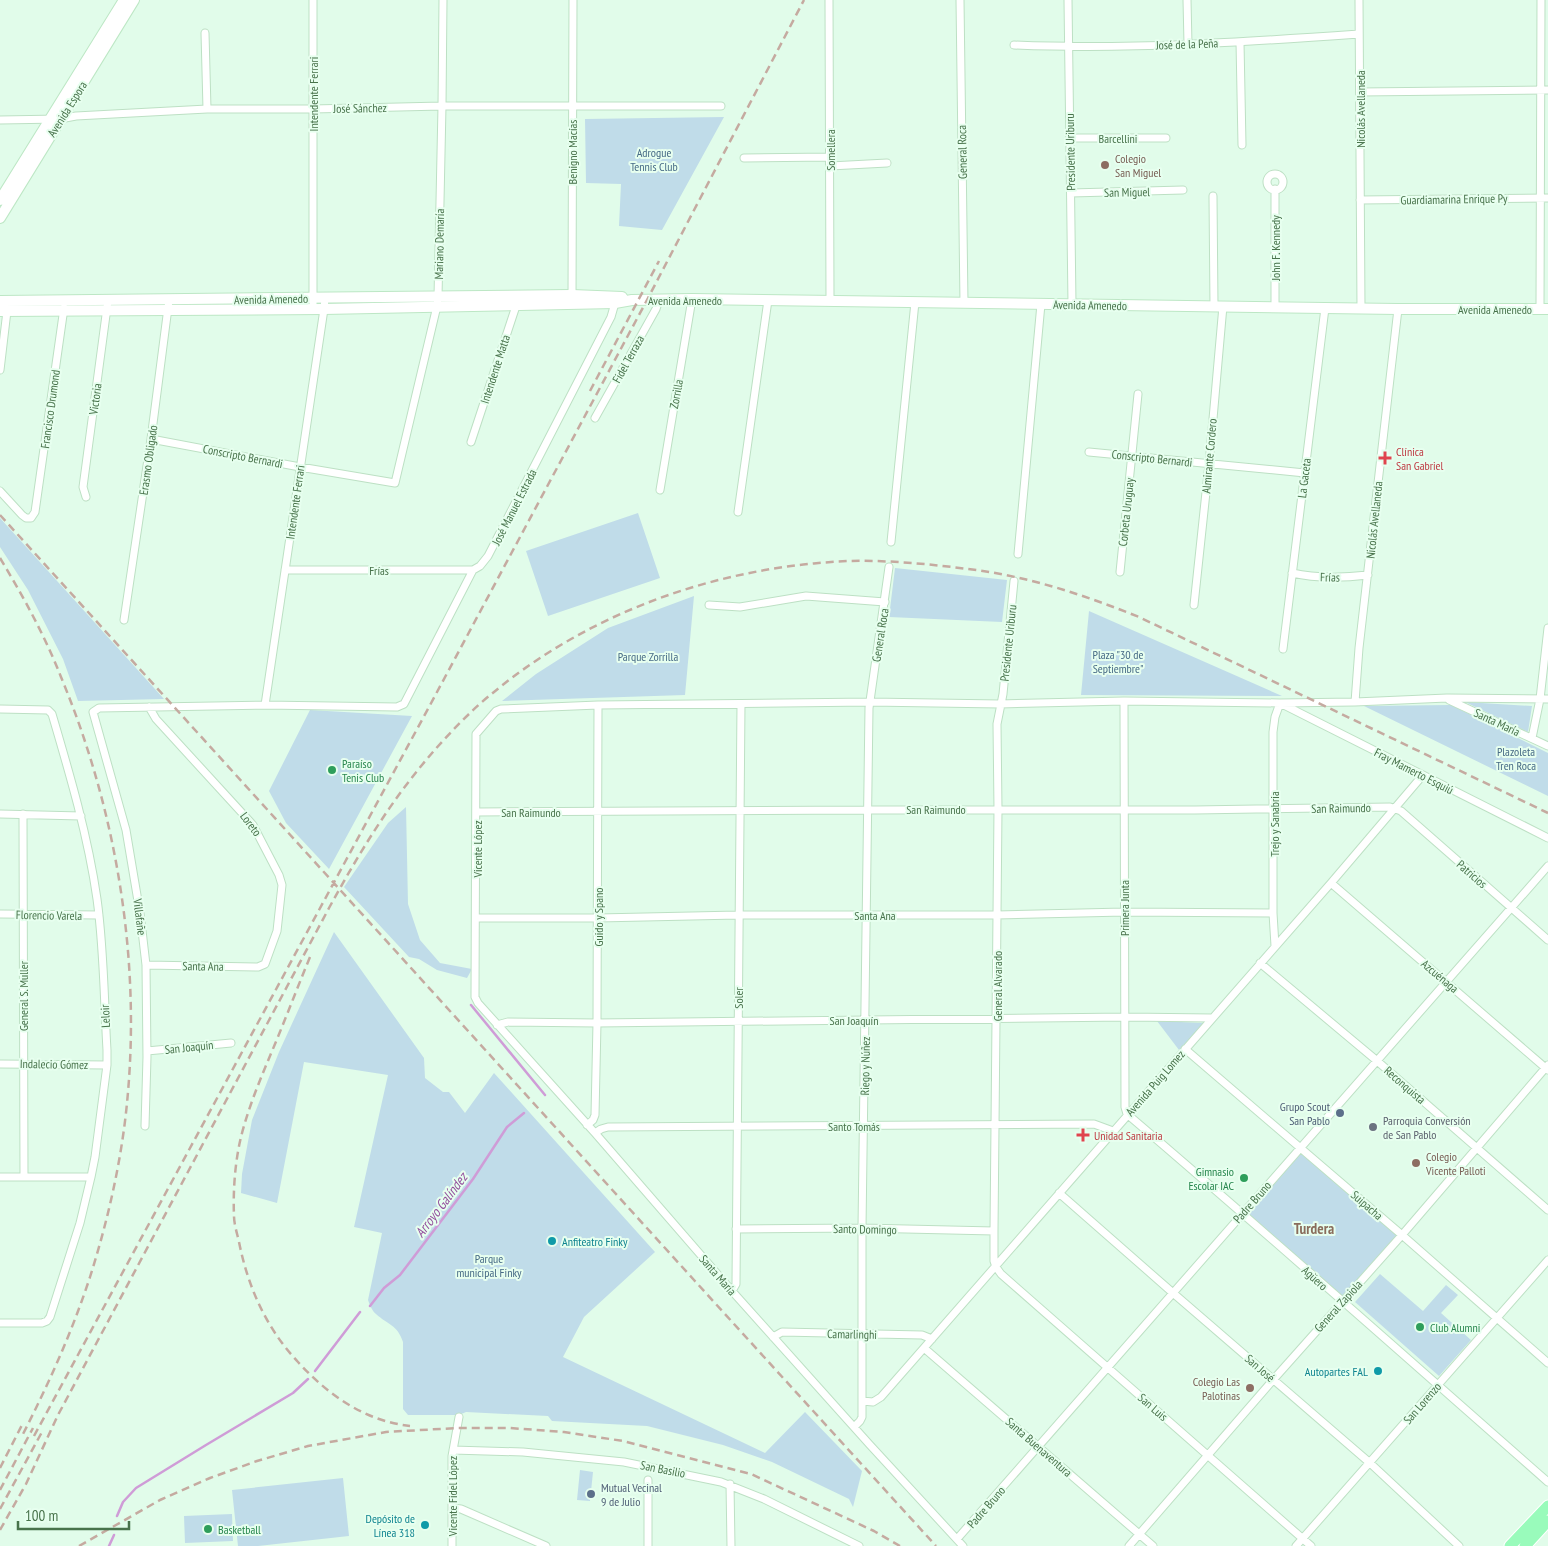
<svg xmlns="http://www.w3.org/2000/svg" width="1548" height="1546" font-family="'PT Sans Narrow',sans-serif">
	<rect width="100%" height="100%" fill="#e1fcea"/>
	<path fill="#c0dce9" d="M724 117 662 230 619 226 621 184 586 183 585 119Z
		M638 513 660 578 548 616 526 551Z
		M0 518 164 699 78 701 63 659 28 590 0 547Z
		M895 568 1007 580 1002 622 889 617Z
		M694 596 685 695 502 701 536 674 608 628Z
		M1089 611 1282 696 1081 695Z
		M1465 702 1532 706 1528 732Z
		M1451 705 1548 753V796L1364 706Z
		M310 710 412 716 329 869 286 823 269 791Z
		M406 807 408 904 420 940 440 963 472 969 467 978 437 970 419 959 409 957 344 887 388 823Z
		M334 932 424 1058 425 1078 443 1092H449L465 1113 494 1073 655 1252 584 1317 563 1357 765 1453 805 1412 862 1471 853 1507 849 1499 772 1462 723 1445 647 1426 552 1421 548 1416 466 1412 459 1415H408L403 1409V1342C397 1324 388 1325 376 1314 372 1311 370 1305 368 1300L382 1233 354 1227 388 1075 304 1062 277 1203 241 1193 242 1174 252 1120 279 1052Z
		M1157 1021 1204 1023 1179 1050Z
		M1301 1148 1402 1235 1342 1302 1243 1213Z
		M1380 1274 1423 1311 1446 1285 1458 1295 1441 1313 1471 1340 1439 1376 1355 1302Z
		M580 1470 593 1472 590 1501 577 1500Z
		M343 1478 349 1536 258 1546H238L232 1490Z
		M232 1514 233 1541 185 1543 184 1516Z"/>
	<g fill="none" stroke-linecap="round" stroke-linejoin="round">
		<path stroke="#cf9cd7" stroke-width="2.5" d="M471 1005 545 1095
			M370 1306 384 1288 400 1275 473 1179 507 1127 524 1113
			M315 1371 360 1312
			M117 1516 123 1502 136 1488 206 1445 293 1393 308 1379
			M109 1546 114 1535"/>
		<defs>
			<path id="street" d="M829 0 830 300
				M960 0 964 303
				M1068 0 1072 304
				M1187 0 1188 44
				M1359 0 1361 308
				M205 33 207 109
				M1240 42 1242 145
				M1014 45C1129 50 1244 42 1359 34
				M1360 92 1548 90
				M0 120 60 119 76 116 207 109H313L442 106H721
				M1070 138H1166
				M744 158 830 157
				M830 166 887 163
				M1267 182a8 8 0 1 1 16 0a8 8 0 1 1-16 0Z
				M1071 193 1183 190
				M1213 196 1214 306
				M1360 200 1548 198
				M572 300 573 0
				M1275 307V189
				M313 309V0
				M1540 309 1541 0
				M0 370 7 311
				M595 418 656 309 659 300
				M151 439 300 467 395 483 437 306 438 297 442 106 443 0
				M471 442 517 303
				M1089 452 1305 473
				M660 490 692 299
				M0 491 22 515 26 518H31L35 512 64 308
				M86 497 83 487 108 300
				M738 512 768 300
				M891 542 915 302
				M1018 554 1041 304
				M285 570H473
				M1120 572 1138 394
				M1292 573C1318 579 1342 578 1368 575
				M1014 581 1003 694 997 724 998 809 994 1231V1261L996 1267 1001 1274 1311 1546
				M709 605 740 607 806 596 885 602
				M1194 605 1209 464 1223 306
				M124 620 151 439 169 300
				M1283 649 1325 308
				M1449 700 1548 746
				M1124 701 1125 1107 1127 1114C1269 1235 1408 1359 1548 1482
				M1355 702 1359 648 1398 309
				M265 705 324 309 325 298
				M0 709 48 710 52 714C70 775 88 836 97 899 104 949 104 1000 107 1050V1065L95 1157 91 1177 80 1223 50 1317 47 1321 42 1323H0
				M1532 738 1540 699 1548 628
				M477 812 867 810H1195L1390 807 1401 811 1548 940
				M0 814 81 816
				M23 814 24 1177
				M1331 883 1548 1070
				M0 914 99 915
				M476 918H598L738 915H997L1124 912 1273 913
				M1275 946 1273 913V732L1275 717 1280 703 1548 838
				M1260 963 1376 1060 1548 1210
				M146 965 258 967 265 964 277 931 282 885 279 875 253 825 156 719 149 707
				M497 1025 508 1022 597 1023 1126 1017 1212 1018
				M1185 1049 1402 1235 1548 1363
				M147 1051 231 1043
				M0 1064 107 1065
				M587 1125 593 1120 595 1115 597 1023 598 705
				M145 1126 147 1057 146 965 140 913 126 830 93 712 99 708 265 705 397 707 404 704 473 570 480 566 488 556 611 317 615 303
				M595 1133 601 1129 608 1127 1094 1124 1113 1131
				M0 1177H91
				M1059 1193 1173 1293 1370 1463 1459 1546
				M736 1229 862 1228 994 1231
				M732 1291 736 1284 741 704
				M773 1337 782 1332 922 1335 932 1339
				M924 1348 1153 1546
				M862 1401 873 1402 881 1397 1331 883 1423 775
				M854 1427 860 1421 862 1417V1228L869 708 889 567
				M453 1450 523 1452 624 1462 721 1482 764 1499 859 1546
				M648 1480V1546
				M730 1484 731 1546
				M453 1508 461 1509 546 1546
				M957 1539 1548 866
				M452 1546V1456L459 1417
				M963 1546 870 1445 732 1291 595 1133 478 1003 475 997 476 734 496 711 501 709 598 705 870 702 1000 704 1124 701 1280 703 1355 702 1447 698 1548 699
				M1129 1546 1273 1380 1402 1235 1548 1065
				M1296 1546 1548 1260"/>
			<path id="secondary" d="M0 200 124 0
				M0 218 134 0
				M0 301 572 295 622 297
				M0 311 324 309 615 303 632 300 692 299 1398 309H1548"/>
			<path id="primary" d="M1510 1546 1548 1506
				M1525 1546 1548 1521"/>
		</defs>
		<use href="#street" stroke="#bde0c4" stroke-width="9"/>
		<use href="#secondary" stroke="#bde7c5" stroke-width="12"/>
		<use href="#primary" stroke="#fff" stroke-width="13"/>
		<use href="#street" stroke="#fff" stroke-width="7"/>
		<use href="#secondary" stroke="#fff" stroke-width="10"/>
		<use href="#primary" stroke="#99fbbb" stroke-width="11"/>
		<path stroke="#c5aaa0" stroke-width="2.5" stroke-dasharray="8 5" stroke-linecap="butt" d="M590 391 659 261
			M0 515 694 1280 936 1546
			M0 558C23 596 45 636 61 677 115 807 140 952 128 1092 123 1154 109 1217 90 1277 72 1332 49 1383 23 1434
			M310 957C298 986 287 1015 275 1044 262 1075 249 1105 241 1137 235 1162 233 1190 234 1216 234 1224 237 1233 239 1242 248 1287 266 1328 298 1362 328 1395 365 1421 410 1426
			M34 1436 429 707 647 300 804 0
			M0 1468 22 1425
			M0 1490 33 1428
			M0 1509 42 1432
			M0 1530 26 1484 58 1415 329 908C369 835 408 773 469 714 481 702 495 691 509 680 606 606 727 566 849 561 888 560 929 564 968 569 1028 576 1084 595 1139 617L1548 813
			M79 1546 160 1500 210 1478 257 1461 308 1446 386 1432 457 1428H510L564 1432 623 1441 751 1474 874 1531 900 1546"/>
	</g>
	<g fill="#8d6e63" stroke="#e7ffef" stroke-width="2">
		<circle cx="1105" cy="165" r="5"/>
		<circle cx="1416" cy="1163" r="5"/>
		<circle cx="1250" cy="1388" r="5"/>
	</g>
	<g fill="#e0444e" stroke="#e7ffef" stroke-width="2">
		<path d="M1382.5 450.5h5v5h5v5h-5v5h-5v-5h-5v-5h5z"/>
		<path d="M1080.5 1127.5h5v5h5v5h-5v5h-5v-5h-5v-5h5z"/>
	</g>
	<g fill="#2e9e5b" stroke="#e7ffef" stroke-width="2">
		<circle cx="332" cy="770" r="5"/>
		<circle cx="1244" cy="1178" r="5"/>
		<circle cx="1420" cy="1327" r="5"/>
		<circle cx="208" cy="1529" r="5"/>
	</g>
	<g fill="#5c6f8a" stroke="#e7ffef" stroke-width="2">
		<circle cx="1340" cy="1113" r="5"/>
		<circle cx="591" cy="1494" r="5"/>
	</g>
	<circle fill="#6b7280" stroke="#e7ffef" stroke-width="2" cx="1373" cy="1127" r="5"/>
	<g fill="#0f9aa8" stroke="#e7ffef" stroke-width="2">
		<circle cx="552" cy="1241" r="5"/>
		<circle cx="1378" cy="1371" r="5"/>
		<circle cx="425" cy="1525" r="5"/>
	</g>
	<g text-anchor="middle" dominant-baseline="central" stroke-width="4" stroke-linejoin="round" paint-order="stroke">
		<g font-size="12" fill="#48734b" stroke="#e7ffef">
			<text transform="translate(1187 44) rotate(-2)">José de la Peña</text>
			<text transform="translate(313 94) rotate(-90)">Intendente Ferrari</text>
			<text transform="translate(360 108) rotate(-1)">José Sánchez</text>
			<text transform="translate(67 109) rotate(-58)">Avenida Espora</text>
			<text transform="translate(1360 109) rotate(-90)">Nicolás Avellaneda</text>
			<text x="1118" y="138">Barcellini</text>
			<text transform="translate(830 150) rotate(-90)">Somellera</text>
			<text transform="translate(572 152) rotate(-90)">Benigno Macías</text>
			<text transform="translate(962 152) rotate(-91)">General Roca</text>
			<text transform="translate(1070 152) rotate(-91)">Presidente Uriburu</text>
			<text transform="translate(1127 192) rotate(-1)">San Miguel</text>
			<text transform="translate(1454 199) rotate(-1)">Guardiamarina Enrique Py</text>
			<text transform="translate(439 244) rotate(-89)">Mariano Demaría</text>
			<text transform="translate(1275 248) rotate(-90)">John F. Kennedy</text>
			<text transform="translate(271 299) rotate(-1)">Avenida Amenedo</text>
			<text x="685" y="300">Avenida Amenedo</text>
			<text transform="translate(1090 305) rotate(1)">Avenida Amenedo</text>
			<text x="1495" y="309">Avenida Amenedo</text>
			<text transform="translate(628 359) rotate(-61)">Fidel Terraza</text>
			<text transform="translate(495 369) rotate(-72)">Intendente Matta</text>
			<text transform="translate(676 394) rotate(-80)">Zorrilla</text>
			<text transform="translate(95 399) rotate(-82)">Victoria</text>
			<text transform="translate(50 409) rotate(-82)">Francisco Drumond</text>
			<text transform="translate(243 456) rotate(11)">Conscripto Bernardi</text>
			<text transform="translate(1209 456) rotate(-85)">Almirante Cordero</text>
			<text transform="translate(1152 458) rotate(6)">Conscripto Bernardi</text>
			<text transform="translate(148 460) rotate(-82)">Erasmo Obligado</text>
			<text transform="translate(1304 478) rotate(-83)">La Gaceta</text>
			<text transform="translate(295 502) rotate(-82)">Intendente Ferrari</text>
			<text transform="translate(514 507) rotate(-63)">José Manuel Estrada</text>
			<text transform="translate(1126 512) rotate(-84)">Corbeta Uruguay</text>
			<text transform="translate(1374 520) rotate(-84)">Nicolás Avellaneda</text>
			<text x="379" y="570">Frías</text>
			<text transform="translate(1330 577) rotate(1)">Frías</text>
			<text transform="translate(880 635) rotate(-81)">General Roca</text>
			<text transform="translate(1008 643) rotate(-84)">Presidente Uriburu</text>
			<text transform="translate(1497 722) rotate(25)">Santa María</text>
			<text transform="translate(1414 771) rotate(27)">Fray Mamerto Esquiú</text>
			<text transform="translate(1341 808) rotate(-1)">San Raimundo</text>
			<text x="936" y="809">San Raimundo</text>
			<text x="531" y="812">San Raimundo</text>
			<text transform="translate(251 824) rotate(53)">Loreto</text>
			<text transform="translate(1274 824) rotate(-90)">Trejo y Sanabria</text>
			<text transform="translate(477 849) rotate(-90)">Vicente López</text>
			<text transform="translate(1472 874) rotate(41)">Patricios</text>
			<text transform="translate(1124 908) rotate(-90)">Primera Junta</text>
			<text transform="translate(49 915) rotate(1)">Florencio Varela</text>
			<text x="875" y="915">Santa Ana</text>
			<text transform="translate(140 917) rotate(83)">Villafañe</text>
			<text transform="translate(598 917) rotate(-90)">Guido y Spano</text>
			<text transform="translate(203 966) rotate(1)">Santa Ana</text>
			<text transform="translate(1440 976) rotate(40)">Azcuénaga</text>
			<text transform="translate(997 986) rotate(-90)">General Alvarado</text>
			<text transform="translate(23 996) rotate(-90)">General S. Muller</text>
			<text transform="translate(738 998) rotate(-90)">Soler</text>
			<text transform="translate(105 1016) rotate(-93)">Leloir</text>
			<text x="854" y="1020">San Joaquín</text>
			<text transform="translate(189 1047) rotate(-6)">San Joaquín</text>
			<text transform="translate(54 1064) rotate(1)">Indalecio Gómez</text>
			<text transform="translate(865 1066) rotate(-89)">Riego y Núñez</text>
			<text transform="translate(1155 1083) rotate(-49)">Avenida Puig Lomez</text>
			<text transform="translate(1405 1085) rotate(41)">Reconquista</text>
			<text x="854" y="1126">Santo Tomás</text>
			<text transform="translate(1252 1202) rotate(-49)">Padre Bruno</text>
			<text transform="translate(1367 1205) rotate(41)">Suipacha</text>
			<text transform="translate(865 1229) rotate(1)">Santo Domingo</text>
			<text transform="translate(718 1275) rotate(49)">Santa María</text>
			<text transform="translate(1315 1278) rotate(42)">Agüero</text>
			<text transform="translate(1338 1306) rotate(-48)">General Zapiola</text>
			<text transform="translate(852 1334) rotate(1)">Camarlinghi</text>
			<text transform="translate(1260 1368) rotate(41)">San José</text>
			<text transform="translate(1422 1403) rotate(-49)">San Lorenzo</text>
			<text transform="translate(1153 1407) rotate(41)">San Luis</text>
			<text transform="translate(1039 1447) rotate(41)">Santa Buenaventura</text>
			<text transform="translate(663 1469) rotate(11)">San Basilio</text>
			<text transform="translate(452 1496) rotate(-90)">Vicente Fidel López</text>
			<text transform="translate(986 1507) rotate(-49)">Padre Bruno</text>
		</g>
		<g font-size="12" fill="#466a85" stroke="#e7ffef">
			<text x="654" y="152">Adrogue<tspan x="654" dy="14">Tennis Club</tspan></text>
			<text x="1118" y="654">Plaza "30 de<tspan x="1118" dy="14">Septiembre"</tspan></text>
			<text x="648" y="656">Parque Zorrilla</text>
			<text x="1516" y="751">Plazoleta<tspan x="1516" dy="14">Tren Roca</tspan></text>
			<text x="489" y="1258">Parque<tspan x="489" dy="14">municipal Finky</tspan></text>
		</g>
		<g font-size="12" fill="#785e54" stroke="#e7ffef" text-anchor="start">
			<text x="1115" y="158">Colegio<tspan x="1115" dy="14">San Miguel</tspan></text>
			<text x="1426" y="1156">Colegio<tspan x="1426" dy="14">Vicente Palloti</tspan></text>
			<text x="1240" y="1381" text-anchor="end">Colegio Las<tspan x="1240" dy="14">Palotinas</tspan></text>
		</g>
		<g font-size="12" fill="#be3a42" stroke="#e7ffef" text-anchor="start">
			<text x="1396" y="451">Clínica<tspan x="1396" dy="14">San Gabriel</tspan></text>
			<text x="1094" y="1135">Unidad Sanitaria</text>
		</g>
		<g font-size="12" fill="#27864d" stroke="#e7ffef" text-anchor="start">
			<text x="342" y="763">Paraíso<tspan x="342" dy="14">Tenis Club</tspan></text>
			<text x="1234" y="1171" text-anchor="end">Gimnasio<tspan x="1234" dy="14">Escolar IAC</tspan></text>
			<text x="1430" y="1327">Club Alumni</text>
			<text x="218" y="1529">Basketball</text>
		</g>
		<g font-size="12" fill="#4e5e75" stroke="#e7ffef" text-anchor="end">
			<text x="1330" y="1106">Grupo Scout<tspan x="1330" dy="14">San Pablo</tspan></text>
			<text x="601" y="1487" text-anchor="start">Mutual Vecinal<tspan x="601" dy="14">9 de Julio</tspan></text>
		</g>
		<g font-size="12" fill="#5b616d" stroke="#e7ffef" text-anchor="start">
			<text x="1383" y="1120">Parroquia Conversión<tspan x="1383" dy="14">de San Pablo</tspan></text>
		</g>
		<g font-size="12" fill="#0d838f" stroke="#e7ffef" text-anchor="end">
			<text x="562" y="1241" text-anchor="start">Anfiteatro Finky</text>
			<text x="1368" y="1371">Autopartes FAL</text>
			<text x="415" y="1518">Depósito de<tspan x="415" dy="14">Línea 318</tspan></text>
		</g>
		<g font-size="14" font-style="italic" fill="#924b9b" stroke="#e7ffef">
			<text transform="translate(441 1205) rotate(-53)">Arroyo Galíndez</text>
		</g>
		<g font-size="15" font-weight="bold" fill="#8a6d5c" stroke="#e7ffef">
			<text x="1314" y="1228">Turdera</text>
		</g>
	</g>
	<path d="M18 1521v8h111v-8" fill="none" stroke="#48734b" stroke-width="2.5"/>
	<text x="25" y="1521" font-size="15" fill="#48734b" stroke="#e7ffef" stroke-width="4" paint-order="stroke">100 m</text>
</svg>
